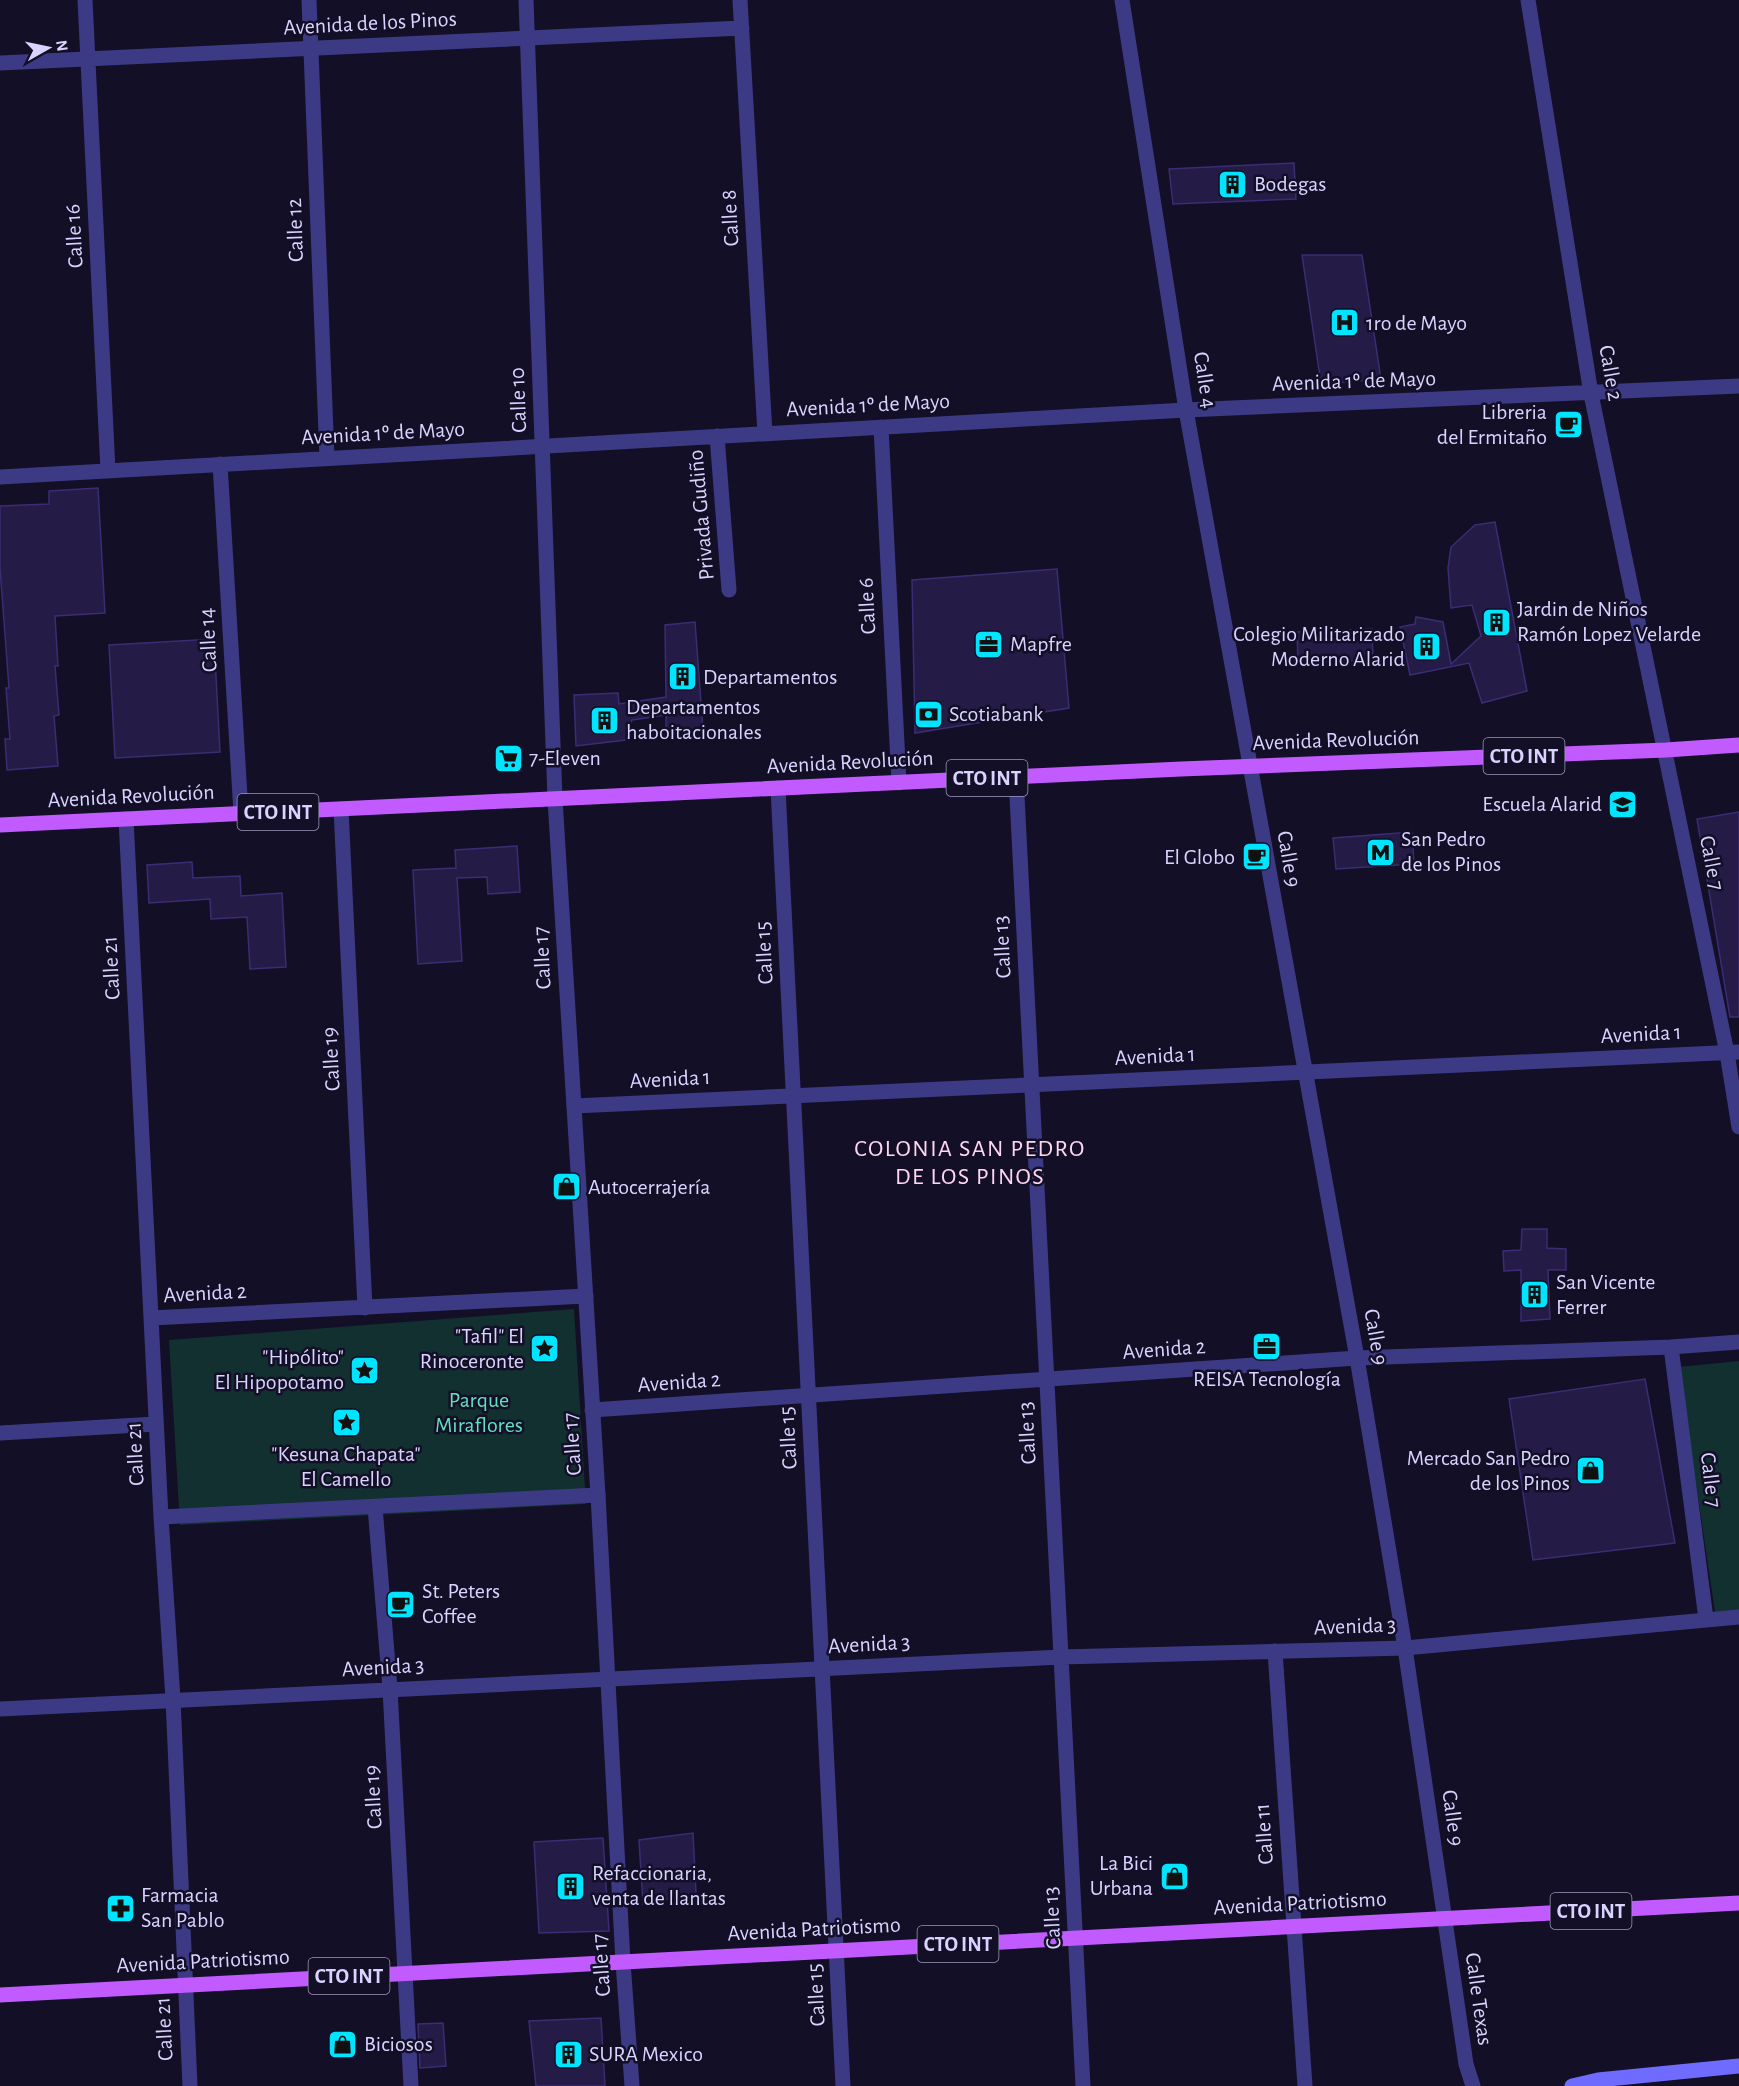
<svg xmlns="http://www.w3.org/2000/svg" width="1739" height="2086" font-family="'Alegreya Sans',sans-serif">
	<rect width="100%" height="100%" fill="#130f26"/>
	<path fill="#12302f" d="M574 1309 586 1504 180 1525 169 1340Z
		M1739 1361V1611L1715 1612 1679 1367Z"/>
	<path fill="#241b47" stroke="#3b2d73" stroke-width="1.5" d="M1294 163 1296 199 1173 204 1169 169Z
		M1302 255H1362L1381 379 1321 384Z
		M98 488 105 613 55 616 58 666H55L59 715 54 716 58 766 7 770 5 739H10L6 688H9L0 568V506L49 504V491Z
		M1495 522 1527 691 1482 703 1469 663 1410 675 1400 627 1415 624 1416 617 1443 622 1451 664 1481 636 1472 605 1451 608 1448 568 1451 547 1475 525Z
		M1057 569 1069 708 915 733 912 580Z
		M695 622 703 730 666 731V715L632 720 626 740 576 746 574 695 618 693 619 704 666 697 665 625Z
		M1372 629 1373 660 1298 663 1297 632Z
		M214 639 220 752 115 758 109 645Z
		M1739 812V1017H1730L1697 819Z
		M1412 832 1414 864 1336 869 1333 838Z
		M517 846 520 892 488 894 487 877 457 878 462 961 418 964 413 870 456 868 455 850Z
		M192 862 193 878 240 876 241 896 282 893 286 967 250 969 247 917 211 919 210 899 149 903 147 865Z
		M1522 1229H1547V1248L1566 1249V1270H1548L1550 1319 1521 1321V1270L1504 1271 1503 1251 1521 1250Z
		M1645 1379 1675 1543 1533 1560 1509 1399Z
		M693 1833 696 1893 643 1904 639 1840Z
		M603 1838 609 1931 539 1933 534 1842Z
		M601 2018 605 2086H536L529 2021Z
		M443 2023 446 2066 420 2068 418 2024Z"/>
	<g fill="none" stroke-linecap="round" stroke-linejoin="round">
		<path stroke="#3d3a85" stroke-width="15" d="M85 0 108 471
			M309 0 327 458
			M740 0 765 434
			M1528 0 1591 394 1727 1053 1739 1127
			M0 63 742 28
			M881 427 899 783
			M717 436 729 590
			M220 464 241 813
			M0 477 1186 410 1739 386
			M1016 777 1083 2086
			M778 788 843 2086
			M341 809 365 1308
			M126 819 161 1517 173 1699 190 2086
			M574 1106 1739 1052
			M151 1318 586 1296
			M1671 1347 1706 1619
			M592 1410 1357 1358 1671 1347 1739 1342
			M0 1433 156 1424
			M375 1507 390 1689 411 2086
			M161 1517 598 1495
			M1275 1651 1305 2086
			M0 1709 1061 1657 1405 1648 1739 1617"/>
		<path stroke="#3d3a85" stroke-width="15" d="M526 0 555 799 598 1495 623 1962 632 2086
			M1122 0 1186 410 1357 1358 1405 1648 1466 2064 1473 2086"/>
		<path stroke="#6f6bff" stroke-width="15" d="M1572 2086 1598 2080 1739 2066"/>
		<path stroke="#c25bff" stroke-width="15" d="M0 825 1181 769 1666 750 1739 745
			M0 1995 1739 1903"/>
	</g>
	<defs>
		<symbol id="building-square" viewBox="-11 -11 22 22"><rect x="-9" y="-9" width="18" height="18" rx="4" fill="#00e5ff" stroke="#130f26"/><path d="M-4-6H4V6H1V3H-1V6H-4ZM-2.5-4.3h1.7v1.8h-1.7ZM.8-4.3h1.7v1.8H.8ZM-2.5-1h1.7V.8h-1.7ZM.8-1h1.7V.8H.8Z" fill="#111"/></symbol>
		<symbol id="hospital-square" viewBox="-11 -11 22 22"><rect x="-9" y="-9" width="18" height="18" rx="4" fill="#00e5ff" stroke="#130f26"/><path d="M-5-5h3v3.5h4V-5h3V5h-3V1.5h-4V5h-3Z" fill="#111"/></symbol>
		<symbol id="cafe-square" viewBox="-11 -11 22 22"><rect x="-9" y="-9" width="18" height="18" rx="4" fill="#00e5ff" stroke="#130f26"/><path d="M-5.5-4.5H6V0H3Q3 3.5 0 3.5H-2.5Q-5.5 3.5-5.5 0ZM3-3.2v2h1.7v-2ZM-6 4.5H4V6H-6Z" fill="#111"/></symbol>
		<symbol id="office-square" viewBox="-11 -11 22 22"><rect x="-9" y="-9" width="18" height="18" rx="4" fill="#00e5ff" stroke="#130f26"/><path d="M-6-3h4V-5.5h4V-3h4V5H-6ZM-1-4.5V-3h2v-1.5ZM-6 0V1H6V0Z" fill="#111"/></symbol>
		<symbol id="bank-square" viewBox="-11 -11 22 22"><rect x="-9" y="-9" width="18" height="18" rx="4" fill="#00e5ff" stroke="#130f26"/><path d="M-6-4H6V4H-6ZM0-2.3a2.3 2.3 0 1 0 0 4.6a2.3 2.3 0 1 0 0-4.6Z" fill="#111"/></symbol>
		<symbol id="supermarket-square" viewBox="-11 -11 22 22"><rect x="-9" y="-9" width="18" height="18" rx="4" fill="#00e5ff" stroke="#130f26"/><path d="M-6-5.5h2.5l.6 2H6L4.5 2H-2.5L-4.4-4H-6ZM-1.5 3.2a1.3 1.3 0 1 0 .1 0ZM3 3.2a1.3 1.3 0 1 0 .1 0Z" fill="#111"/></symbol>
		<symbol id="school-square" viewBox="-11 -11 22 22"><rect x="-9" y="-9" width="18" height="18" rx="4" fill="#00e5ff" stroke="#130f26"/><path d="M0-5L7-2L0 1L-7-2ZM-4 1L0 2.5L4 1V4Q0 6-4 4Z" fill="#111"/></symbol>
		<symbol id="metro-square" viewBox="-11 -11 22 22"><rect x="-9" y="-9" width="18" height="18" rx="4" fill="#00e5ff" stroke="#130f26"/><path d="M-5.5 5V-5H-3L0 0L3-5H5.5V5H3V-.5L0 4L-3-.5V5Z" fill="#111"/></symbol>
		<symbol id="shop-square" viewBox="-11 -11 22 22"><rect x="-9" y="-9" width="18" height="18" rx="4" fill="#00e5ff" stroke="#130f26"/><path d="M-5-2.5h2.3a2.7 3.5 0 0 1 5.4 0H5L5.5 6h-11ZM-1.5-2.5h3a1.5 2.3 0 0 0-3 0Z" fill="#111"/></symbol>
		<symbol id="sight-square" viewBox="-11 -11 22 22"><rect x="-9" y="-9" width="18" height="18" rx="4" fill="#00e5ff" stroke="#130f26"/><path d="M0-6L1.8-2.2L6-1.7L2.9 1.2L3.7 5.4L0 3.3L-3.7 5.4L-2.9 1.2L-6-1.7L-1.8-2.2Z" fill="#111"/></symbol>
		<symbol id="pharmacy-square" viewBox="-11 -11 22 22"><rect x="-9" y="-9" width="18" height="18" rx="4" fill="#00e5ff" stroke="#130f26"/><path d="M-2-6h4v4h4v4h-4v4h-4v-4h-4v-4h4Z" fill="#111"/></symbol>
	</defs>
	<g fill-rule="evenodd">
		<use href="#building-square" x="1216" y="168" width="33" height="33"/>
		<use href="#hospital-square" x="1328" y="306" width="33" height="33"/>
		<use href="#cafe-square" x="1552" y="408" width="33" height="33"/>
		<use href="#building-square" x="1480" y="606" width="33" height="33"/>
		<use href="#office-square" x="972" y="628" width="33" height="33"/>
		<use href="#building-square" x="1410" y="630" width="33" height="33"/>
		<use href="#building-square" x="666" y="660" width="33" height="33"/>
		<use href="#bank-square" x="912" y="698" width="33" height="33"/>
		<use href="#building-square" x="588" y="704" width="33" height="33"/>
		<use href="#supermarket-square" x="492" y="742" width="33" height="33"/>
		<use href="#school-square" x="1606" y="788" width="33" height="33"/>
		<use href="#metro-square" x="1364" y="836" width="33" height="33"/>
		<use href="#cafe-square" x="1240" y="840" width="33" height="33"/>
		<use href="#shop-square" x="550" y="1170" width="33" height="33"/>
		<use href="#building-square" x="1518" y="1278" width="33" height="33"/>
		<use href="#office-square" x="1250" y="1330" width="33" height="33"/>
		<use href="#sight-square" x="528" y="1332" width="33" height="33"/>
		<use href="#sight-square" x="348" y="1354" width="33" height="33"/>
		<use href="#sight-square" x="330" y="1406" width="33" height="33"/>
		<use href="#shop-square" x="1574" y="1454" width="33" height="33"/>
		<use href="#cafe-square" x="384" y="1588" width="33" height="33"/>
		<use href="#shop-square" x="1158" y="1860" width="33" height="33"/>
		<use href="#building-square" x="554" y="1870" width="33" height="33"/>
		<use href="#pharmacy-square" x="104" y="1892" width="33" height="33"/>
		<use href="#shop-square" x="326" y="2028" width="33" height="33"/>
		<use href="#building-square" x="552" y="2038" width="33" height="33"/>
	</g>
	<g text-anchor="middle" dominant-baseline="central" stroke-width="5" stroke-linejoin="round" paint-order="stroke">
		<g fill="#130f26" stroke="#9e99be" stroke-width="1.5">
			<rect x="1483.5" y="738" width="81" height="36" rx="4.5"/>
			<rect x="946.5" y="760" width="81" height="36" rx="4.5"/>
			<rect x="237.5" y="794" width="81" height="36" rx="4.5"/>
			<rect x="1550.5" y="1893" width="81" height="36" rx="4.5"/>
			<rect x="917.5" y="1926" width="81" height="36" rx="4.5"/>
			<rect x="308.5" y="1958" width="81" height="36" rx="4.5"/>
		</g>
		<g font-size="21" font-weight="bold" fill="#d9d4ff">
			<text x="1524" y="756">CTO INT</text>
			<text x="987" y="778">CTO INT</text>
			<text x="278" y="812">CTO INT</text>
			<text x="1591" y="1911">CTO INT</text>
			<text x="958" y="1944">CTO INT</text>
			<text x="349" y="1976">CTO INT</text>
		</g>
		<g font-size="22" fill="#d9d4ff" stroke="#130f26">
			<text transform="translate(370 23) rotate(-3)">Avenida de los Pinos</text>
			<text transform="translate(730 218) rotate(-93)">Calle 8</text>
			<text transform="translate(295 230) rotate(-92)">Calle 12</text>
			<text transform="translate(74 236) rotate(-93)">Calle 16</text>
			<text transform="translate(1611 373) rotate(80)">Calle 2</text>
			<text transform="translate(1205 380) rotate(81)">Calle 4</text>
			<text transform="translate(1354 381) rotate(-2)">Avenida 1º de Mayo</text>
			<text transform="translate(518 400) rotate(-92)">Calle 10</text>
			<text transform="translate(868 405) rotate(-3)">Avenida 1º de Mayo</text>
			<text transform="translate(383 433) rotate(-3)">Avenida 1º de Mayo</text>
			<text transform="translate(701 515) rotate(-95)">Privada Gudiño</text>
			<text transform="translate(867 606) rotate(-93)">Calle 6</text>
			<text transform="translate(208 640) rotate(-93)">Calle 14</text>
			<text transform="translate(1336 740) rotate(-2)">Avenida Revolución</text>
			<text transform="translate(850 762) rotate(-3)">Avenida Revolución</text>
			<text transform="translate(131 796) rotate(-3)">Avenida Revolución</text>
			<text transform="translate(1289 859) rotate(80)">Calle 9</text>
			<text transform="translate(1712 863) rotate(79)">Calle 7</text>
			<text transform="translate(1002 947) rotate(-93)">Calle 13</text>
			<text transform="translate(764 953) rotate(-93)">Calle 15</text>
			<text transform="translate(542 958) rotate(-93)">Calle 17</text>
			<text transform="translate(111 968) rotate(-93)">Calle 21</text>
			<text transform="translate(1641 1034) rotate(-3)">Avenida 1</text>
			<text transform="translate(1155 1056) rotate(-3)">Avenida 1</text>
			<text transform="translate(331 1059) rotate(-93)">Calle 19</text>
			<text transform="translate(670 1079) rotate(-3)">Avenida 1</text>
			<text transform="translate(205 1293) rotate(-3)">Avenida 2</text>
			<text transform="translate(1376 1337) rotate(80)">Calle 9</text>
			<text transform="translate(1164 1349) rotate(-4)">Avenida 2</text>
			<text transform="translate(679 1382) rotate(-4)">Avenida 2</text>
			<text transform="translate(1027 1433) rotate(-93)">Calle 13</text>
			<text transform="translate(788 1438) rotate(-93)">Calle 15</text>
			<text transform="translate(572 1444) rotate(-94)">Calle 17</text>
			<text transform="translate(135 1454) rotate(-93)">Calle 21</text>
			<text transform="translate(1711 1480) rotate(83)">Calle 7</text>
			<text transform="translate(1355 1626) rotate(-2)">Avenida 3</text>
			<text transform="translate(869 1644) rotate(-3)">Avenida 3</text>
			<text transform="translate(383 1667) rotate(-3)">Avenida 3</text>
			<text transform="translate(373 1797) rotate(-93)">Calle 19</text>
			<text transform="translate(1453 1818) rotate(82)">Calle 9</text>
			<text transform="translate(1264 1834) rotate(-94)">Calle 11</text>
			<text transform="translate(1300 1903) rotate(-3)">Avenida Patriotismo</text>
			<text transform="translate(1052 1918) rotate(-93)">Calle 13</text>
			<text transform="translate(814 1929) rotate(-3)">Avenida Patriotismo</text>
			<text transform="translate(203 1961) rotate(-3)">Avenida Patriotismo</text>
			<text transform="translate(601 1965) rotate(-94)">Calle 17</text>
			<text transform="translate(816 1995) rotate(-93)">Calle 15</text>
			<text transform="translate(1479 1999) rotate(82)">Calle Texas</text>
			<text transform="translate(164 2029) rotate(-93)">Calle 21</text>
		</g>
		<g font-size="22" fill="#d9d4ff" stroke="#130f26" text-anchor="start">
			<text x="1254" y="184">Bodegas</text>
			<text x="1366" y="323">1ro de Mayo</text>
			<text x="1547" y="412" text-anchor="end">Libreria<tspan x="1547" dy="25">del Ermitaño</tspan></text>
			<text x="1517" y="609">Jardin de Niños<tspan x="1517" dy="25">Ramón Lopez Velarde</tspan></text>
			<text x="1405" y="634" text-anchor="end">Colegio Militarizado<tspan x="1405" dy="25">Moderno Alarid</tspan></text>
			<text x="1010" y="644">Mapfre</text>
			<text x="703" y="677">Departamentos</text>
			<text x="626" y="707">Departamentos<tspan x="626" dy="25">haboitacionales</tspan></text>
			<text x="949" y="714">Scotiabank</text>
			<text x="529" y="758">7-Eleven</text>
			<text x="1602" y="804" text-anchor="end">Escuela Alarid</text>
			<text x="1401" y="839">San Pedro<tspan x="1401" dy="25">de los Pinos</tspan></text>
			<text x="1235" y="857" text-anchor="end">El Globo</text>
			<text x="588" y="1187">Autocerrajería</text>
			<text x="1556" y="1282">San Vicente<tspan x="1556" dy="25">Ferrer</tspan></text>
			<text x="524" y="1336" text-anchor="end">"Tafil" El<tspan x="524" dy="25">Rinoceronte</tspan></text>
			<text x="344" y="1357" text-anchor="end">"Hipólito"<tspan x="344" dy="25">El Hipopotamo</tspan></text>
			<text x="1267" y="1379" text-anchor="middle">REISA Tecnología</text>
			<text x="346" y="1454" text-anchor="middle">"Kesuna Chapata"<tspan x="346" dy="25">El Camello</tspan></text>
			<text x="1570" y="1458" text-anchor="end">Mercado San Pedro<tspan x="1570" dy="25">de los Pinos</tspan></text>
			<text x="422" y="1591">St. Peters<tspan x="422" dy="25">Coffee</tspan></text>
			<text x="1153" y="1863" text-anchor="end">La Bici<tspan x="1153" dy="25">Urbana</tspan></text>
			<text x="592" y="1873">Refaccionaria,<tspan x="592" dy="25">venta de llantas</tspan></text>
			<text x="141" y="1895">Farmacia<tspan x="141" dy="25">San Pablo</tspan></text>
			<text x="364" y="2044">Biciosos</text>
			<text x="589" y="2054">SURA Mexico</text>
		</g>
		<g font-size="22" fill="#5fe0c0" stroke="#130f26">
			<text x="479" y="1400">Parque<tspan x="479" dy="25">Miraflores</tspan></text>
		</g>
		<g font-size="24" letter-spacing="1.5" fill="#ffd6f0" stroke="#130f26">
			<text x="970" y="1149">COLONIA SAN PEDRO<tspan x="970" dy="28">DE LOS PINOS</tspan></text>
		</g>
	</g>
	<g transform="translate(48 48) rotate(81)" stroke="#130f26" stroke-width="4.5" paint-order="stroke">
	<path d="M0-4.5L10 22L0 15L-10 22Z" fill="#d9d4ff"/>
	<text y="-9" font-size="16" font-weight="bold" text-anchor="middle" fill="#d9d4ff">N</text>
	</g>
</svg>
